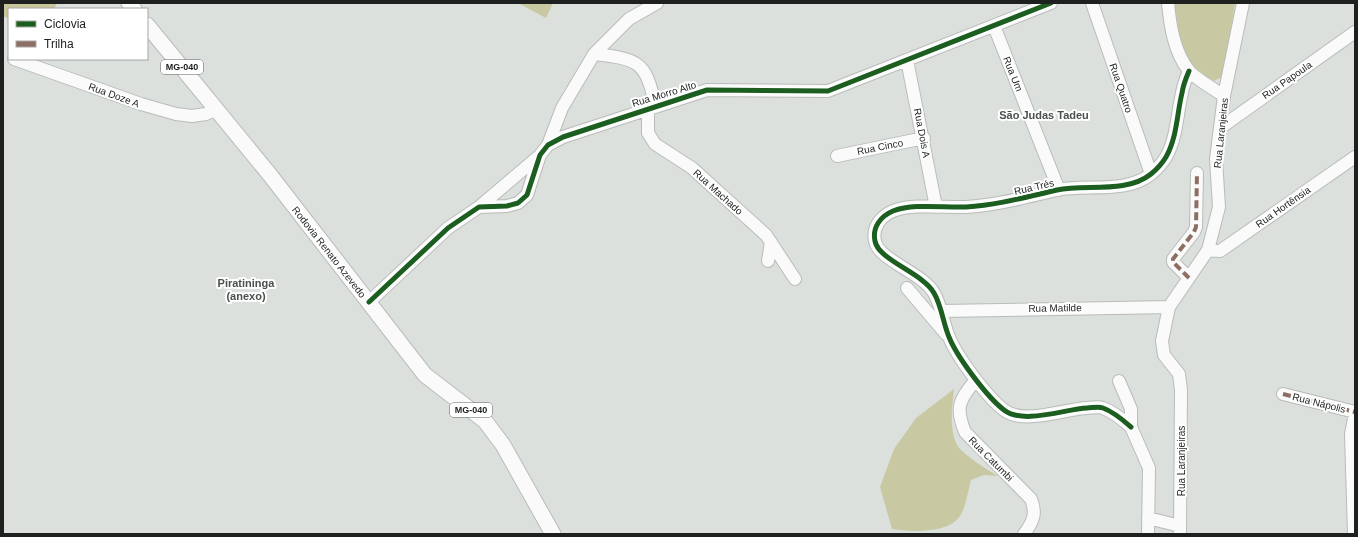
<svg xmlns="http://www.w3.org/2000/svg" width="1358" height="537" font-family="Arial,sans-serif">
	<rect width="100%" height="100%" fill="#dbe0dc"/>
	<path fill="#c8c9a2" d="M518 3H553L546 18Z
		M1174 3H1235L1224 76 1214 81C1181 60 1170 43 1174 3Z
		M954 389C952 407 949 428 957 445 961 453 989 471 998 476L984 475 971 480C968 491 966 507 960 516 948 534 910 532 892 529L880 487 894 449 916 418Z"/>
	<path fill="#c6c698" d="M3 3H57L54 9H9V19L3 16Z"/>
	<g fill="none" stroke-linecap="round" stroke-linejoin="round">
		<defs>
			<path id="minor" d="M1092 3 1151 174
				M1168 3C1170 25 1174 52 1189 71 1196 79 1214 89 1224 96
				M994 26 1059 190
				M594 54C637 59 646 60 655 105
				M14 59 141 104 176 114 192 116 206 114 217 109
				M907 60 936 207
				M648 108V133L655 144 692 168 766 235 795 279
				M1220 128 1355 32
				M548 145 562 108 594 54 629 19 657 3
				M837 156 924 138
				M479 207 539 156
				M1208 250 1220 251 1355 157
				M768 261 771 242
				M1189 278 1173 262V259L1194 232 1196 227 1197 173
				M907 288 946 334
				M369 302 448 228 479 207 507 206 518 203 527 195 540 155 548 145 563 137 707 90 828 91 1051 3
				M941 311 1169 307
				M976 380C959 399 955 408 965 432L1031 499C1037 514 1033 522 1024 534
				M1119 381 1131 409V427L1149 468 1148 534
				M1283 394 1355 412
				M1131 427C1123 420 1114 412 1103 408 1098 406 1092 408 1087 408 1065 409 1023 425 1004 410 987 397 957 357 949 337 943 323 942 307 934 293 923 273 878 260 875 241 872 227 881 216 893 211 914 203 944 208 966 207 998 205 1026 197 1057 190 1086 184 1126 194 1151 174 1156 170 1163 162 1166 157 1177 138 1177 113 1182 93 1183 86 1186 78 1189 71
				M1148 518 1180 526
				M1180 534 1181 390 1179 374 1164 355 1162 341 1169 307 1208 250 1219 207 1216 159 1224 96 1243 3
				M1354 534 1351 434 1355 413"/>
			<path id="major" d="M129 3 134 9
				M147 25 270 175 425 375 485 421 503 445 553 534"/>
		</defs>
		<use href="#minor" stroke="#b9bcb9" stroke-width="14"/>
		<use href="#major" stroke="#b9bcb9" stroke-width="17"/>
		<use href="#minor" stroke="#fafafa" stroke-width="12"/>
		<use href="#major" stroke="#fafafa" stroke-width="15"/>
		<path stroke="#8d6e63" stroke-width="4" stroke-dasharray="8 4" stroke-linecap="butt" d="M1189 278 1173 262V259L1194 232 1196 227 1197 173
			M1283 394 1355 412"/>
		<defs>
			<path id="cycleway" d="M369 302 448 228 479 207 507 206 518 203 527 195 540 155 548 145 563 137 707 90 828 91 1051 3
				M1131 427C1123 420 1114 412 1103 408 1098 406 1092 408 1087 408 1065 409 1023 425 1004 410 987 397 957 357 949 337 943 323 942 307 934 293 923 273 878 260 875 241 872 227 881 216 893 211 914 203 944 208 966 207 998 205 1026 197 1057 190 1086 184 1126 194 1151 174 1156 170 1163 162 1166 157 1177 138 1177 113 1182 93 1183 86 1186 78 1189 71"/>
		</defs>
		<use href="#cycleway" stroke="#fff" stroke-width="8"/>
		<use href="#cycleway" stroke="#1b5e20" stroke-width="5"/>
	</g>
	<g text-anchor="middle" dominant-baseline="central" stroke-width="4" stroke-linejoin="round" paint-order="stroke">
		<g fill="#fff" stroke="#616362" stroke-width="1">
			<rect x="161" y="60" width="42" height="14" rx="3"/>
			<rect x="450" y="403" width="42" height="14" rx="3"/>
		</g>
		<g font-size="9" font-weight="bold" fill="#1d201e">
			<text x="182" y="67">MG-040</text>
			<text x="471" y="410">MG-040</text>
		</g>
		<g font-size="10" fill="#1d201e" stroke="#fff">
			<text transform="translate(1013 74) rotate(68)">Rua Um</text>
			<text transform="translate(1287 80) rotate(-35)">Rua Papoula</text>
			<text transform="translate(1121 88) rotate(71)">Rua Quatro</text>
			<text transform="translate(664 94) rotate(-17)">Rua Morro Alto</text>
			<text transform="translate(114 95) rotate(20)">Rua Doze A</text>
			<text transform="translate(922 133) rotate(79)">Rua Dois A</text>
			<text transform="translate(1221 133) rotate(-84)">Rua Laranjeiras</text>
			<text transform="translate(880 147) rotate(-11)">Rua Cinco</text>
			<text transform="translate(1034 187) rotate(-13)">Rua Trés</text>
			<text transform="translate(718 192) rotate(42)">Rua Machado</text>
			<text transform="translate(1283 207) rotate(-35)">Rua Hortênsia</text>
			<text transform="translate(329 252) rotate(52)">Rodovia Renato Azevedo</text>
			<text transform="translate(1055 308) rotate(-1)">Rua Matilde</text>
			<text transform="translate(1319 403) rotate(14)">Rua Nápolis</text>
			<text transform="translate(991 459) rotate(45)">Rua Catumbi</text>
			<text transform="translate(1181 461) rotate(-90)">Rua Laranjeiras</text>
		</g>
		<g font-size="11" font-weight="bold" fill="#4a504b" stroke="#fff">
			<text x="1044" y="115">São Judas Tadeu</text>
			<text x="246" y="283">Piratininga<tspan x="246" dy="13">(anexo)</tspan></text>
		</g>
	</g>
	<rect width="1358" height="537" fill="none" stroke="#1d201e" stroke-width="8"/>
	<rect x="8" y="8" width="140" height="52" fill="#ffffff" stroke="#a5a6a5"/>
	<rect x="16" y="21" width="20" height="6" fill="#1b5e20" stroke="#a5a6a5"/>
	<text x="44" y="28" font-size="12" fill="#1d201e">Ciclovia</text>
	<rect x="16" y="41" width="20" height="6" fill="#8d6e63" stroke="#a5a6a5"/>
	<text x="44" y="48" font-size="12" fill="#1d201e">Trilha</text>
</svg>
